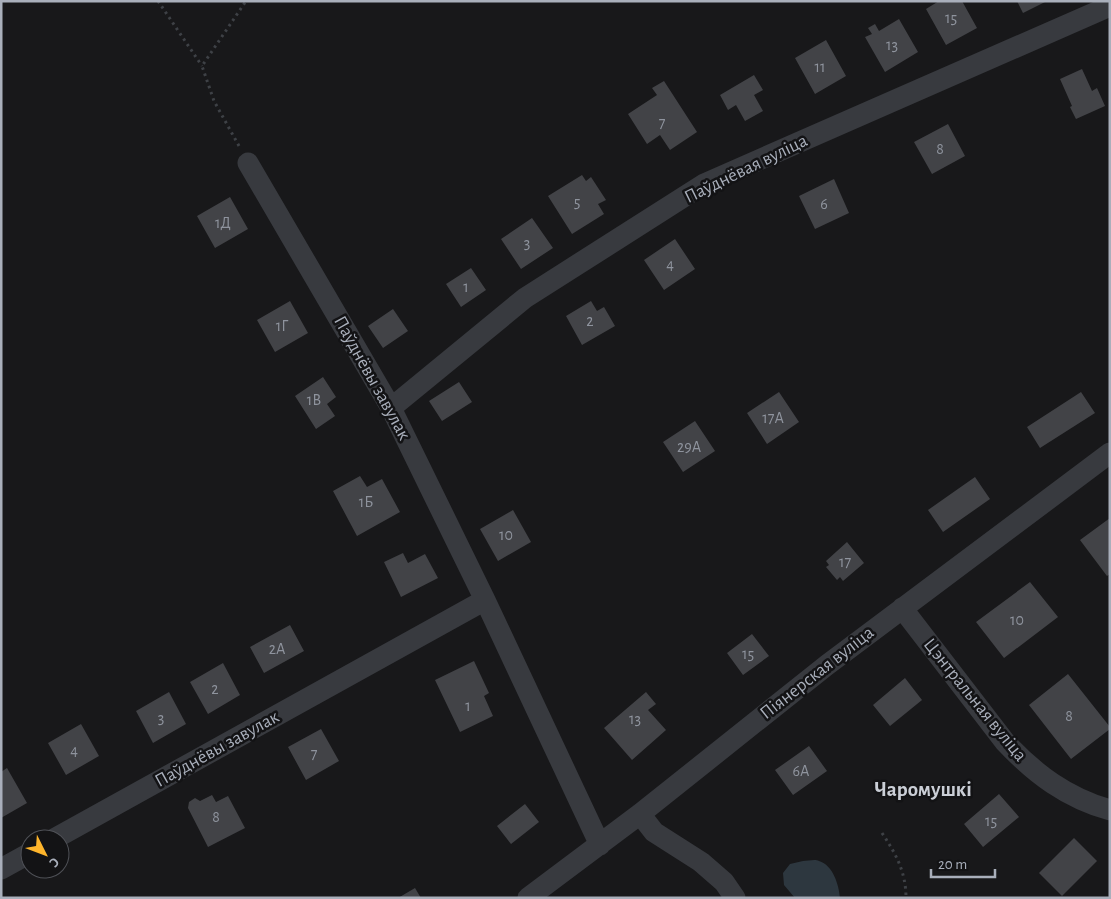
<svg xmlns="http://www.w3.org/2000/svg" width="1111" height="899" font-family="'Alegreya Sans',sans-serif">
	<rect width="100%" height="100%" fill="#18181a"/>
	<path fill="#2d373f" d="M803 861C808 861 815 859 819 861 833 865 839 885 840 898H795L784 885 783 873 790 864Z"/>
	<path fill="#424347" d="M939 1H962L977 28 946 45 926 9Z
		M1017 1H1047L1023 13Z
		M899 19 918 52 885 72 865 37 872 34 868 28 875 24 879 31Z
		M826 40 846 76 815 94 795 58Z
		M1082 69 1092 91 1097 88 1105 106 1076 119 1070 107 1072 106 1060 79Z
		M754 75 763 90 754 95 763 111 745 121 736 105 728 110 720 95Z
		M664 81 697 132 670 150 660 135 647 144 628 114 657 95 652 88Z
		M948 124 965 156 932 174 914 142Z
		M582 175 586 181 591 177 606 200 598 204 604 214 572 234 548 196Z
		M834 179 849 213 815 229 799 196Z
		M230 197 248 229 215 248 197 216Z
		M532 218 553 248 521 269 501 239Z
		M675 239 695 269 664 290 644 260Z
		M471 268 486 290 461 307 446 284Z
		M290 301 308 333 275 352 257 320Z
		M591 301 597 311 604 307 615 326 582 345 566 316Z
		M393 309 408 331 383 348 368 326Z
		M323 377 336 397 327 404 335 416 316 429 295 396Z
		M459 382 472 402 442 421 429 401Z
		M779 392 799 422 767 444 747 413Z
		M1081 392 1095 413 1040 448 1027 427Z
		M695 421 715 451 683 472 663 442Z
		M360 476 367 487 382 479 400 512 357 536 333 491Z
		M975 477 990 499 943 532 928 510Z
		M513 510 531 542 498 561 480 529Z
		M1110 518V574L1107 576 1080 540Z
		M847 542 864 563 843 581 840 577 837 580 826 567 829 565 826 561Z
		M403 553 408 563 425 554 438 578 401 597 384 562Z
		M1030 582 1058 617 1004 658 976 622Z
		M290 625 304 651 264 673 250 647Z
		M752 634 769 656 743 675 727 653Z
		M474 661 489 693 484 696 493 716 460 732 435 680Z
		M223 663 240 695 208 714 190 682Z
		M1068 674 1110 727V729L1071 759 1029 705Z
		M905 678 922 700 890 726 873 705Z
		M169 692 186 724 153 743 136 711Z
		M646 692 656 704 648 710 666 730 632 760 604 728Z
		M81 724 99 756 66 775 48 743Z
		M321 729 339 761 306 780 288 747Z
		M809 746 827 771 793 795 775 770Z
		M7 768 27 803 1 818V772Z
		M999 794 1019 817 983 847 964 824Z
		M212 795 216 802 228 796 245 828 208 847 188 808 189 802 195 798 200 801Z
		M525 804 539 822 511 844 497 826Z
		M1074 838 1097 861 1062 896 1039 873Z
		M415 888 421 898H398Z"/>
	<g fill="none" stroke-linecap="round" stroke-linejoin="round">
		<path stroke="#3e4146" stroke-width="3" stroke-dasharray="2.5 4" stroke-linecap="butt" d="M158 1 202 66
			M239 146 214 101 202 66 246 1
			M882 833C896 854 906 872 906 898"/>
		<path stroke="#383a3f" stroke-width="21" d="M248 163 391 408 485 600 600 845
			M391 408 525 298 704 184 1110 6
			M902 608 1005 742C1035 774 1067 798 1110 810
			M640 814 654 832 701 862 724 882 735 898
			M54 839 485 600
			M1 869 30 853
			M528 898 640 814 827 665 1110 453"/>
	</g>
	<g text-anchor="middle" dominant-baseline="central" stroke-width="5" stroke-linejoin="round" paint-order="stroke">
		<g font-size="16" fill="#8f949e">
			<text x="951" y="18">15</text>
			<text x="892" y="45">13</text>
			<text x="820" y="67">11</text>
			<text x="662" y="123">7</text>
			<text x="940" y="149">8</text>
			<text x="577" y="202">5</text>
			<text x="824" y="204">6</text>
			<text x="223" y="223">1Д</text>
			<text x="527" y="243">3</text>
			<text x="670" y="264">4</text>
			<text x="466" y="287">1</text>
			<text x="590" y="321">2</text>
			<text x="282" y="326">1Г</text>
			<text x="314" y="400">1В</text>
			<text x="773" y="418">17А</text>
			<text x="689" y="447">29А</text>
			<text x="366" y="502">1Б</text>
			<text x="506" y="535">10</text>
			<text x="845" y="562">17</text>
			<text x="1017" y="620">10</text>
			<text x="277" y="649">2А</text>
			<text x="748" y="654">15</text>
			<text x="215" y="689">2</text>
			<text x="468" y="706">1</text>
			<text x="1069" y="716">8</text>
			<text x="161" y="718">3</text>
			<text x="635" y="719">13</text>
			<text x="74" y="750">4</text>
			<text x="314" y="754">7</text>
			<text x="801" y="771">6А</text>
			<text x="216" y="817">8</text>
			<text x="991" y="821">15</text>
		</g>
		<g font-size="19" fill="#a9afbb" stroke="#131315">
			<text transform="translate(746 169) rotate(-26)">Паўднёвая вуліца</text>
			<text transform="translate(372 378) rotate(61)">Паўднёвы завулак</text>
			<text transform="translate(817 673) rotate(-38)">Піянерская вуліца</text>
			<text transform="translate(975 700) rotate(51)">Цэнтральная вуліца</text>
			<text transform="translate(217 749) rotate(-29)">Паўднёвы завулак</text>
		</g>
		<g font-size="21" font-weight="bold" fill="#caced6" stroke="#131315">
			<text x="923" y="789">Чаромушкі</text>
		</g>
	</g>
	<rect width="1111" height="899" fill="none" stroke="#a9afbb" stroke-width="5"/>
	<g transform="translate(45 854) rotate(132)"><circle r="24" fill="#131315" stroke="#4f5157"/>
	<path d="M0-4L9 19L0 12L-9 19Z" fill="#feb52c"/>
	<text y="-8" font-size="14" font-weight="bold" text-anchor="middle" fill="#a9afbb">С</text>
	</g>
	<path d="M931 869v8h64v-8" fill="none" stroke="#a9afbb" stroke-width="2.5"/>
	<text x="938" y="869" font-size="15" fill="#a9afbb" stroke="#131315" stroke-width="4" paint-order="stroke">20 m</text>
</svg>
